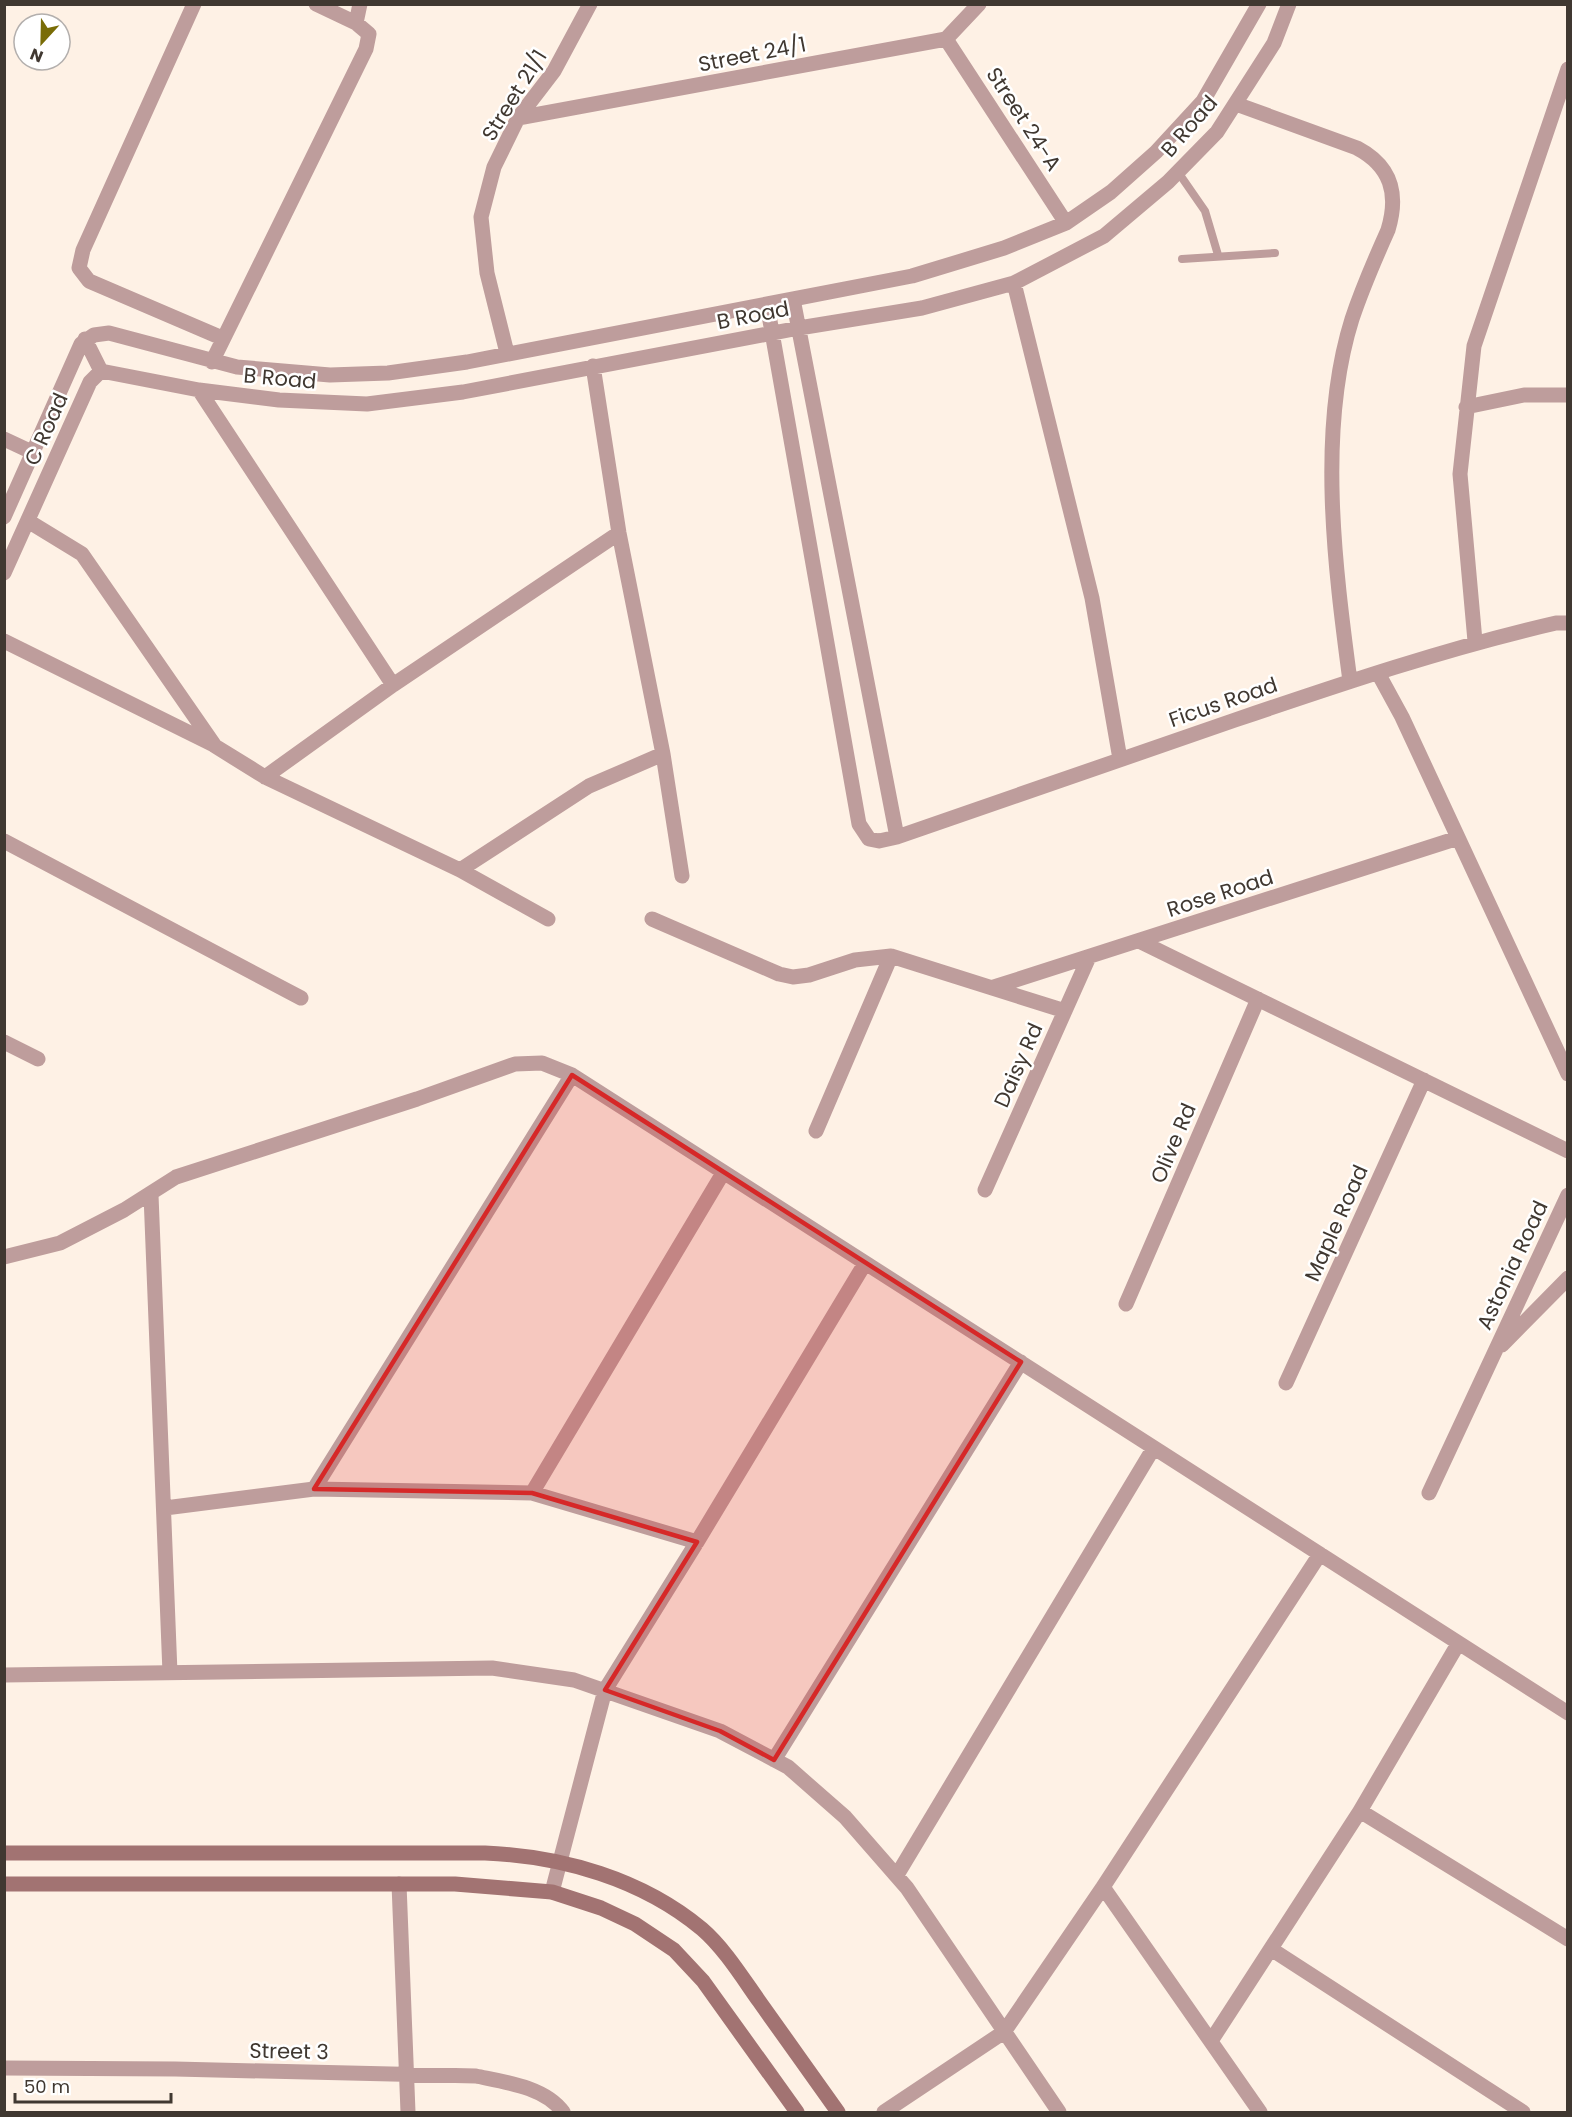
<svg xmlns="http://www.w3.org/2000/svg" width="1572" height="2117" font-family="Poppins,sans-serif">
	<rect width="100%" height="100%" fill="#fef1e5"/>
	<g fill="none" stroke-linecap="round" stroke-linejoin="round">
		<path stroke="#be9d9c" stroke-width="8" d="M1178 172 1205 211 1218 255
			M1182 259 1275 253"/>
		<path stroke="#be9d9c" stroke-width="15" d="M194 4 83 250 79 268 89 281 222 338
			M356 23 360 4
			M946 39 1066 223
			M1236 104 1357 148C1391 166 1399 194 1388 230 1375 259 1362 289 1352 319 1317 430 1335 568 1350 681
			M518 118 946 39 979 4
			M1014 283 1092 598 1120 759
			M793 299 897 837
			M767 304 859 824 869 839 879 841 897 837C1009 798 1122 759 1235 720 1341 684 1447 648 1556 623H1568
			M85 339 101 371
			M507 353 487 273 481 217 494 167 518 118 554 71 590 4
			M212 362 366 49 369 34 356 23 316 4
			M593 366 619 533 663 754 682 876
			M101 371 199 390 279 400 367 404 463 392 799 328 922 308 1014 283 1104 236 1168 182 1217 132 1274 43 1289 4
			M199 390 393 685
			M1466 407 1524 395H1568
			M4 439 34 453
			M4 517 81 344 94 335 109 333 237 367 330 375 388 373 467 362 912 276 1004 248 1066 223 1111 192 1156 152 1203 101 1259 4
			M28 521 82 554 215 746 265 777 460 870 548 919
			M4 573 90 382 101 371
			M4 641 212 744
			M1475 641 1460 474 1474 346 1568 69
			M1378 673 1402 717 1568 1074
			M265 777 393 685 619 533
			M4 841 301 998
			M460 870 589 786 663 754
			M652 919 779 974 793 977 809 975 855 960 891 956
			M1139 941 1568 1151
			M994 987 1458 838
			M4 1042 38 1059
			M816 1131 891 956 1065 1011
			M985 1190 1089 957
			M151 1195 170 1673
			M4 1257 60 1243 124 1210 176 1177 417 1099 515 1064 542 1063 572 1075 1568 1713
			M1126 1304 1258 999
			M1502 1345 1568 1278
			M1286 1383 1424 1080
			M314 1489 572 1075
			M532 1493 723 1173
			M1429 1493 1568 1195
			M165 1508 314 1489 532 1493 697 1542
			M4 1675 492 1668 574 1680 720 1731 788 1767 845 1817 907 1888 1059 2112
			M774 1760 1021 1362
			M1360 1811 1568 1939
			M897 1875 1153 1449
			M399 1884 408 2112
			M1103 1887 1260 2112
			M552 1892 605 1690 697 1542 864 1265
			M1271 1949 1523 2112
			M1211 2041 1360 1811 1458 1644
			M4 2068 175 2069 476 2076C505 2082 545 2087 563 2112
			M884 2112 1004 2032 1103 1887 1320 1554"/>
		<path stroke="#a27372" stroke-width="15" d="M4 1853H485C562 1856 642 1879 702 1929 724 1948 742 1977 759 2001 785 2038 812 2075 838 2112
			M4 1884H455L552 1892 601 1908 635 1924 674 1950 703 1981 797 2112"/>
	</g>
	<path fill="#d62828" fill-opacity="0.2" stroke="#d62828" stroke-width="4.5" stroke-linejoin="round" d="M572 1075 1021 1362 774 1760 720 1731 605 1690 697 1542 532 1493 314 1489Z"/>
	<g text-anchor="middle" dominant-baseline="central" stroke-width="5" stroke-linejoin="round" paint-order="stroke">
		<g font-size="21" fill="#403831" stroke="#fff">
			<text transform="translate(752 54) rotate(-11)">Street 24/1</text>
			<text transform="translate(514 95) rotate(-58)">Street 21/1</text>
			<text transform="translate(1024 119) rotate(57)">Street 24-A</text>
			<text transform="translate(1189 126) rotate(-49)">B Road</text>
			<text transform="translate(753 315) rotate(-11)">B Road</text>
			<text transform="translate(280 378) rotate(5)">B Road</text>
			<text transform="translate(46 429) rotate(-66)">C Road</text>
			<text transform="translate(1223 702) rotate(-19)">Ficus Road</text>
			<text transform="translate(1220 893) rotate(-18)">Rose Road</text>
			<text transform="translate(1018 1065) rotate(-66)">Daisy Rd</text>
			<text transform="translate(1173 1143) rotate(-67)">Olive Rd</text>
			<text transform="translate(1336 1223) rotate(-66)">Maple Road</text>
			<text transform="translate(1512 1265) rotate(-65)">Astonia Road</text>
			<text transform="translate(289 2051) rotate(1)">Street 3</text>
		</g>
	</g>
	<rect width="1572" height="2117" fill="none" stroke="#403831" stroke-width="12"/>
	<g transform="translate(42 42) rotate(202)"><circle r="28" fill="#ffffff" stroke="#b3afad" stroke-width="1.5"/>
	<path d="M0-4.5L10 22L0 15L-10 22Z" fill="#796c06"/>
	<text y="-9" font-size="16" font-weight="bold" text-anchor="middle" fill="#403831">N</text>
	</g>
	<path d="M15 2093v9h156v-9" fill="none" stroke="#403831" stroke-width="3"/>
	<text x="24" y="2093" font-size="18" fill="#403831" stroke="#ffffff" stroke-width="4.5" paint-order="stroke">50 m</text>
</svg>
